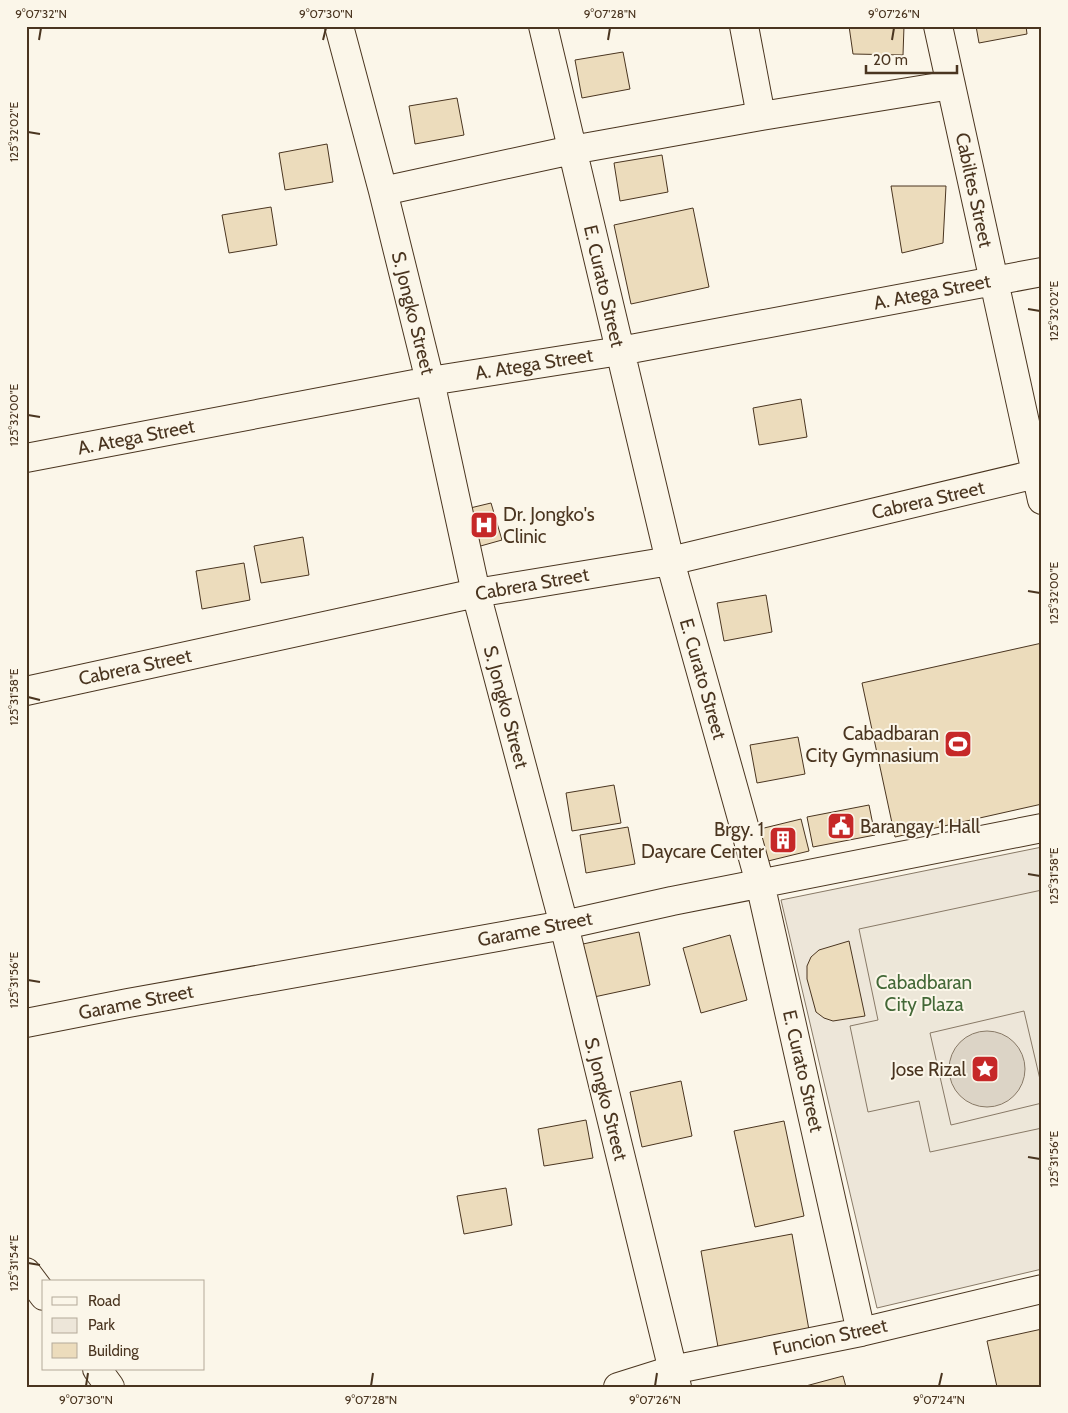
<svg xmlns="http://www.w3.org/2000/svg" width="1068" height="1413" font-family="Cabin,sans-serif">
	<rect width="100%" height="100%" fill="#fbf6e9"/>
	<path fill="#ede6d9" stroke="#887966" d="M1042 847V1269L877 1308 781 900Z"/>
	<path fill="#ede7d9" stroke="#887966" d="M1042 890V1088L1024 1011 930 1033 951 1125 1042 1103V1128L930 1152 919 1101 868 1112 850 1026 878 1020 859 929Z"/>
	<path fill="#dcd4c6" stroke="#887966" d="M949 1069a38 38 0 1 1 76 0a38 38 0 1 1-76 0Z"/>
	<path fill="#ecdcbc" stroke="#4a3520" d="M849 26H904L903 55 853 54Z
		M976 26H1026L1027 34 979 43Z
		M623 52 630 89 582 98 575 60Z
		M457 98 464 135 415 144 409 106Z
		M327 144 333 182 285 190 279 153Z
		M662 155 668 192 620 201 614 163Z
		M891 186H946L943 243 902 253Z
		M271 207 277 245 229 253 222 215Z
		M693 208 709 287 631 304 614 225Z
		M801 399 807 437 759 445 753 408Z
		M491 503 502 540 477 547 466 509Z
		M303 537 309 575 261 583 254 546Z
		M244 563 250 600 202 609 196 571Z
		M766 595 772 632 724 641 717 603Z
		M1042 643V804L895 837 862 683Z
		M798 737 805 774 757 783 750 745Z
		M614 785 621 823 572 831 566 793Z
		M869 805 875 835 813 847 807 817Z
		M801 819 809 851 764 862 756 830Z
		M628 827 635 864 586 873 580 835Z
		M639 932 650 985 594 997 583 944Z
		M730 935 747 1000 701 1013 683 948Z
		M849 941 865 1016 833 1021 824 1018 816 1012 807 979V966L811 957 819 950Z
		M681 1081 692 1136 642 1147 630 1092Z
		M586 1120 593 1158 544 1166 538 1129Z
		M784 1121 804 1216 755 1227 734 1131Z
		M506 1188 512 1225 464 1234 457 1196Z
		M792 1234 809 1330 718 1347 701 1251Z
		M1042 1329V1387H997L987 1341Z
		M843 1376 846 1387H802Z"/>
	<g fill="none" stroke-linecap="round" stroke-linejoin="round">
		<defs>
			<path id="minor" d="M339 26 383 191 430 381 476 593 564 925 677 1387
				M543 26 670 561 760 883 861 1332
				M744 26 761 116
				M938 26 1042 500
				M383 191 572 150 761 116 951 85
				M26 458 430 381 620 351 1042 272
				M26 691 476 593 670 561 1036 474
				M26 1023 128 1003 564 925 672 901 1042 828
				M618 1387 672 1370 861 1332 1042 1289"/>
			<path id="tertiary" d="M26 1272 44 1296
				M97 1369 110 1387"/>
		</defs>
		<use href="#minor" stroke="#4a3520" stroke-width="30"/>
		<use href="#tertiary" stroke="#4a3520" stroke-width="30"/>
		<use href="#minor" stroke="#fbf6e9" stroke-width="28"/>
		<use href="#tertiary" stroke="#fbf6e9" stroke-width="28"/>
	</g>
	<path fill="none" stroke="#4a3520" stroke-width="2" d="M39 40 41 28M323 40 326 28M608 40 610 28M892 40 894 28M28 132 40 134M1028 309 1040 311M28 415 40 417M1028 591 1040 593M28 697 40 700M1028 874 1040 876M28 980 40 982M1028 1157 1040 1159M28 1263 40 1265M86 1386 88 1373M371 1386 373 1373M655 1386 657 1373M939 1386 942 1373"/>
	<defs>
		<symbol id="hospital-square" viewBox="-11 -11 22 22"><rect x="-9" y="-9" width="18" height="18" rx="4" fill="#c62828" stroke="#fbf6e9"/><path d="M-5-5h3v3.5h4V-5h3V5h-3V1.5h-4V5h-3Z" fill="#fff"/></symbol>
		<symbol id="stadium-square" viewBox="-11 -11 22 22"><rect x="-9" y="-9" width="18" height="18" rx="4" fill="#c62828" stroke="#fbf6e9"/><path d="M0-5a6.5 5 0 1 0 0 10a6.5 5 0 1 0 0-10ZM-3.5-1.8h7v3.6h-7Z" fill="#fff"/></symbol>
		<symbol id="civic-square" viewBox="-11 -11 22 22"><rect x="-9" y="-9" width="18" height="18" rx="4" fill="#c62828" stroke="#fbf6e9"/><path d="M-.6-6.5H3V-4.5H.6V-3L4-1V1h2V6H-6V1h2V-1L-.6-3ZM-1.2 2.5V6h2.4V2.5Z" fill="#fff"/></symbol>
		<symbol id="building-square" viewBox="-11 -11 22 22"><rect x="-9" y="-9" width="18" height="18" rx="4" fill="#c62828" stroke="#fbf6e9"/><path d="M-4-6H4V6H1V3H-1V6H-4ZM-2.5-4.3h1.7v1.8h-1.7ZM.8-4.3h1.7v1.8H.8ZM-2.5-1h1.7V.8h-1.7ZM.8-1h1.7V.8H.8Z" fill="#fff"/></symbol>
		<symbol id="sight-square" viewBox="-11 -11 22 22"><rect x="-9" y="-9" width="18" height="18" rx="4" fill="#c62828" stroke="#fbf6e9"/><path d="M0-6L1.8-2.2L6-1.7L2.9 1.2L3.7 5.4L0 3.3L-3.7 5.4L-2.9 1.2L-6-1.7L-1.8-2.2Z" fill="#fff"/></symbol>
	</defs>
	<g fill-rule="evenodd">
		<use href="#hospital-square" x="468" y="509" width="32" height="32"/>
		<use href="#stadium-square" x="942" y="728" width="32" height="32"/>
		<use href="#civic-square" x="825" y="810" width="32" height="32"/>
		<use href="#building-square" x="767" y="824" width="32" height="32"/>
		<use href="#sight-square" x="969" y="1053" width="32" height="32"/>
	</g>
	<g text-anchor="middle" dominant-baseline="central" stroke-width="4" stroke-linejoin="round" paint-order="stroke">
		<g font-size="19" fill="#4a3520" stroke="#fbf6e9">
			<text transform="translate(974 190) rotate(78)">Cabiltes Street</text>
			<text transform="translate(604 286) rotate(77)">E. Curato Street</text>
			<text transform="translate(932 292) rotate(-11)">A. Atega Street</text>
			<text transform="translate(413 313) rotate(76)">S. Jongko Street</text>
			<text transform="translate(534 364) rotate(-9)">A. Atega Street</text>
			<text transform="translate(136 437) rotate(-11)">A. Atega Street</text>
			<text transform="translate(928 500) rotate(-13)">Cabrera Street</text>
			<text transform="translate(532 584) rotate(-10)">Cabrera Street</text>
			<text transform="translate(135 667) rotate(-12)">Cabrera Street</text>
			<text transform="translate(703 679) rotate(74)">E. Curato Street</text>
			<text transform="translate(506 707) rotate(75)">S. Jongko Street</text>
			<text transform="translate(535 929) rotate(-11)">Garame Street</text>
			<text transform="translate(136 1002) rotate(-11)">Garame Street</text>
			<text transform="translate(803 1071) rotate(77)">E. Curato Street</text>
			<text transform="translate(606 1099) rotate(76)">S. Jongko Street</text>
			<text transform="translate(830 1337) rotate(-12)">Funcion Street</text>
		</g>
		<g font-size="19" fill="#4a3520" stroke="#fbf6e9" text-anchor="end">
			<text x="503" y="514" text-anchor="start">Dr. Jongko's<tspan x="503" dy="22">Clinic</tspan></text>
			<text x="939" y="733">Cabadbaran<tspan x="939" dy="22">City Gymnasium</tspan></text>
			<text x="860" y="826" text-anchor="start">Barangay 1 Hall</text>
			<text x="764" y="829">Brgy. 1<tspan x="764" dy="22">Daycare Center</tspan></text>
			<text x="966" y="1069">Jose Rizal</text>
		</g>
		<g font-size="19" fill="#436837" stroke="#fbf6e9">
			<text x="924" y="982">Cabadbaran<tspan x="924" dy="22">City Plaza</tspan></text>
		</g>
	</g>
	<rect width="1068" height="1413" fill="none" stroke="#fbf6e9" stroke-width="55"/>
	<rect x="42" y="1280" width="162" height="90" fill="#fbf6e9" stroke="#b4a999"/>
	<rect x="52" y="1297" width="25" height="8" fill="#fbf6e9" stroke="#b4a999"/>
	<text x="88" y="1306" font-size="15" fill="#4a3520">Road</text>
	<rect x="52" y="1318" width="25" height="15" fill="#ede6d9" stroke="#b4a999"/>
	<text x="88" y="1330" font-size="15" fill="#4a3520">Park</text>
	<rect x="52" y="1343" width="25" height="15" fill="#ecdcbc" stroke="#b4a999"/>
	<text x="88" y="1356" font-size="15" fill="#4a3520">Building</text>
	<path d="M866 65v8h91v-8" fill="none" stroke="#4a3520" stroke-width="2.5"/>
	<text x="873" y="65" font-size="15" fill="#4a3520" stroke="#fbf6e9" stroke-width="4" paint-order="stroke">20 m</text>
	<rect x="28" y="28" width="1012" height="1358" fill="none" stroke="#4a3520" stroke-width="2"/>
	<g font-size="12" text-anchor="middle" fill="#4a3520">
		<text x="41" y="18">9°07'32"N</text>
		<text x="326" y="18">9°07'30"N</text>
		<text x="610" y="18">9°07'28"N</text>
		<text x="894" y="18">9°07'26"N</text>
		<text transform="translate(14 132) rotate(-90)" y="4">125°32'02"E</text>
		<text transform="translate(1054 311) rotate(-90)" y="4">125°32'02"E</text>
		<text transform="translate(14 415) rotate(-90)" y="4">125°32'00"E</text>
		<text transform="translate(1054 593) rotate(-90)" y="4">125°32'00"E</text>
		<text transform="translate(14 697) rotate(-90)" y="4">125°31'58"E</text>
		<text transform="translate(1054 876) rotate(-90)" y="4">125°31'58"E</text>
		<text transform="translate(14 980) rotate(-90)" y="4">125°31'56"E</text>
		<text transform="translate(1054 1159) rotate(-90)" y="4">125°31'56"E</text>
		<text transform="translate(14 1263) rotate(-90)" y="4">125°31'54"E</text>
		<text x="86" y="1404">9°07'30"N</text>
		<text x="371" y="1404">9°07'28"N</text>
		<text x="655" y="1404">9°07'26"N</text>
		<text x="939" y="1404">9°07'24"N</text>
	</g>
</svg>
